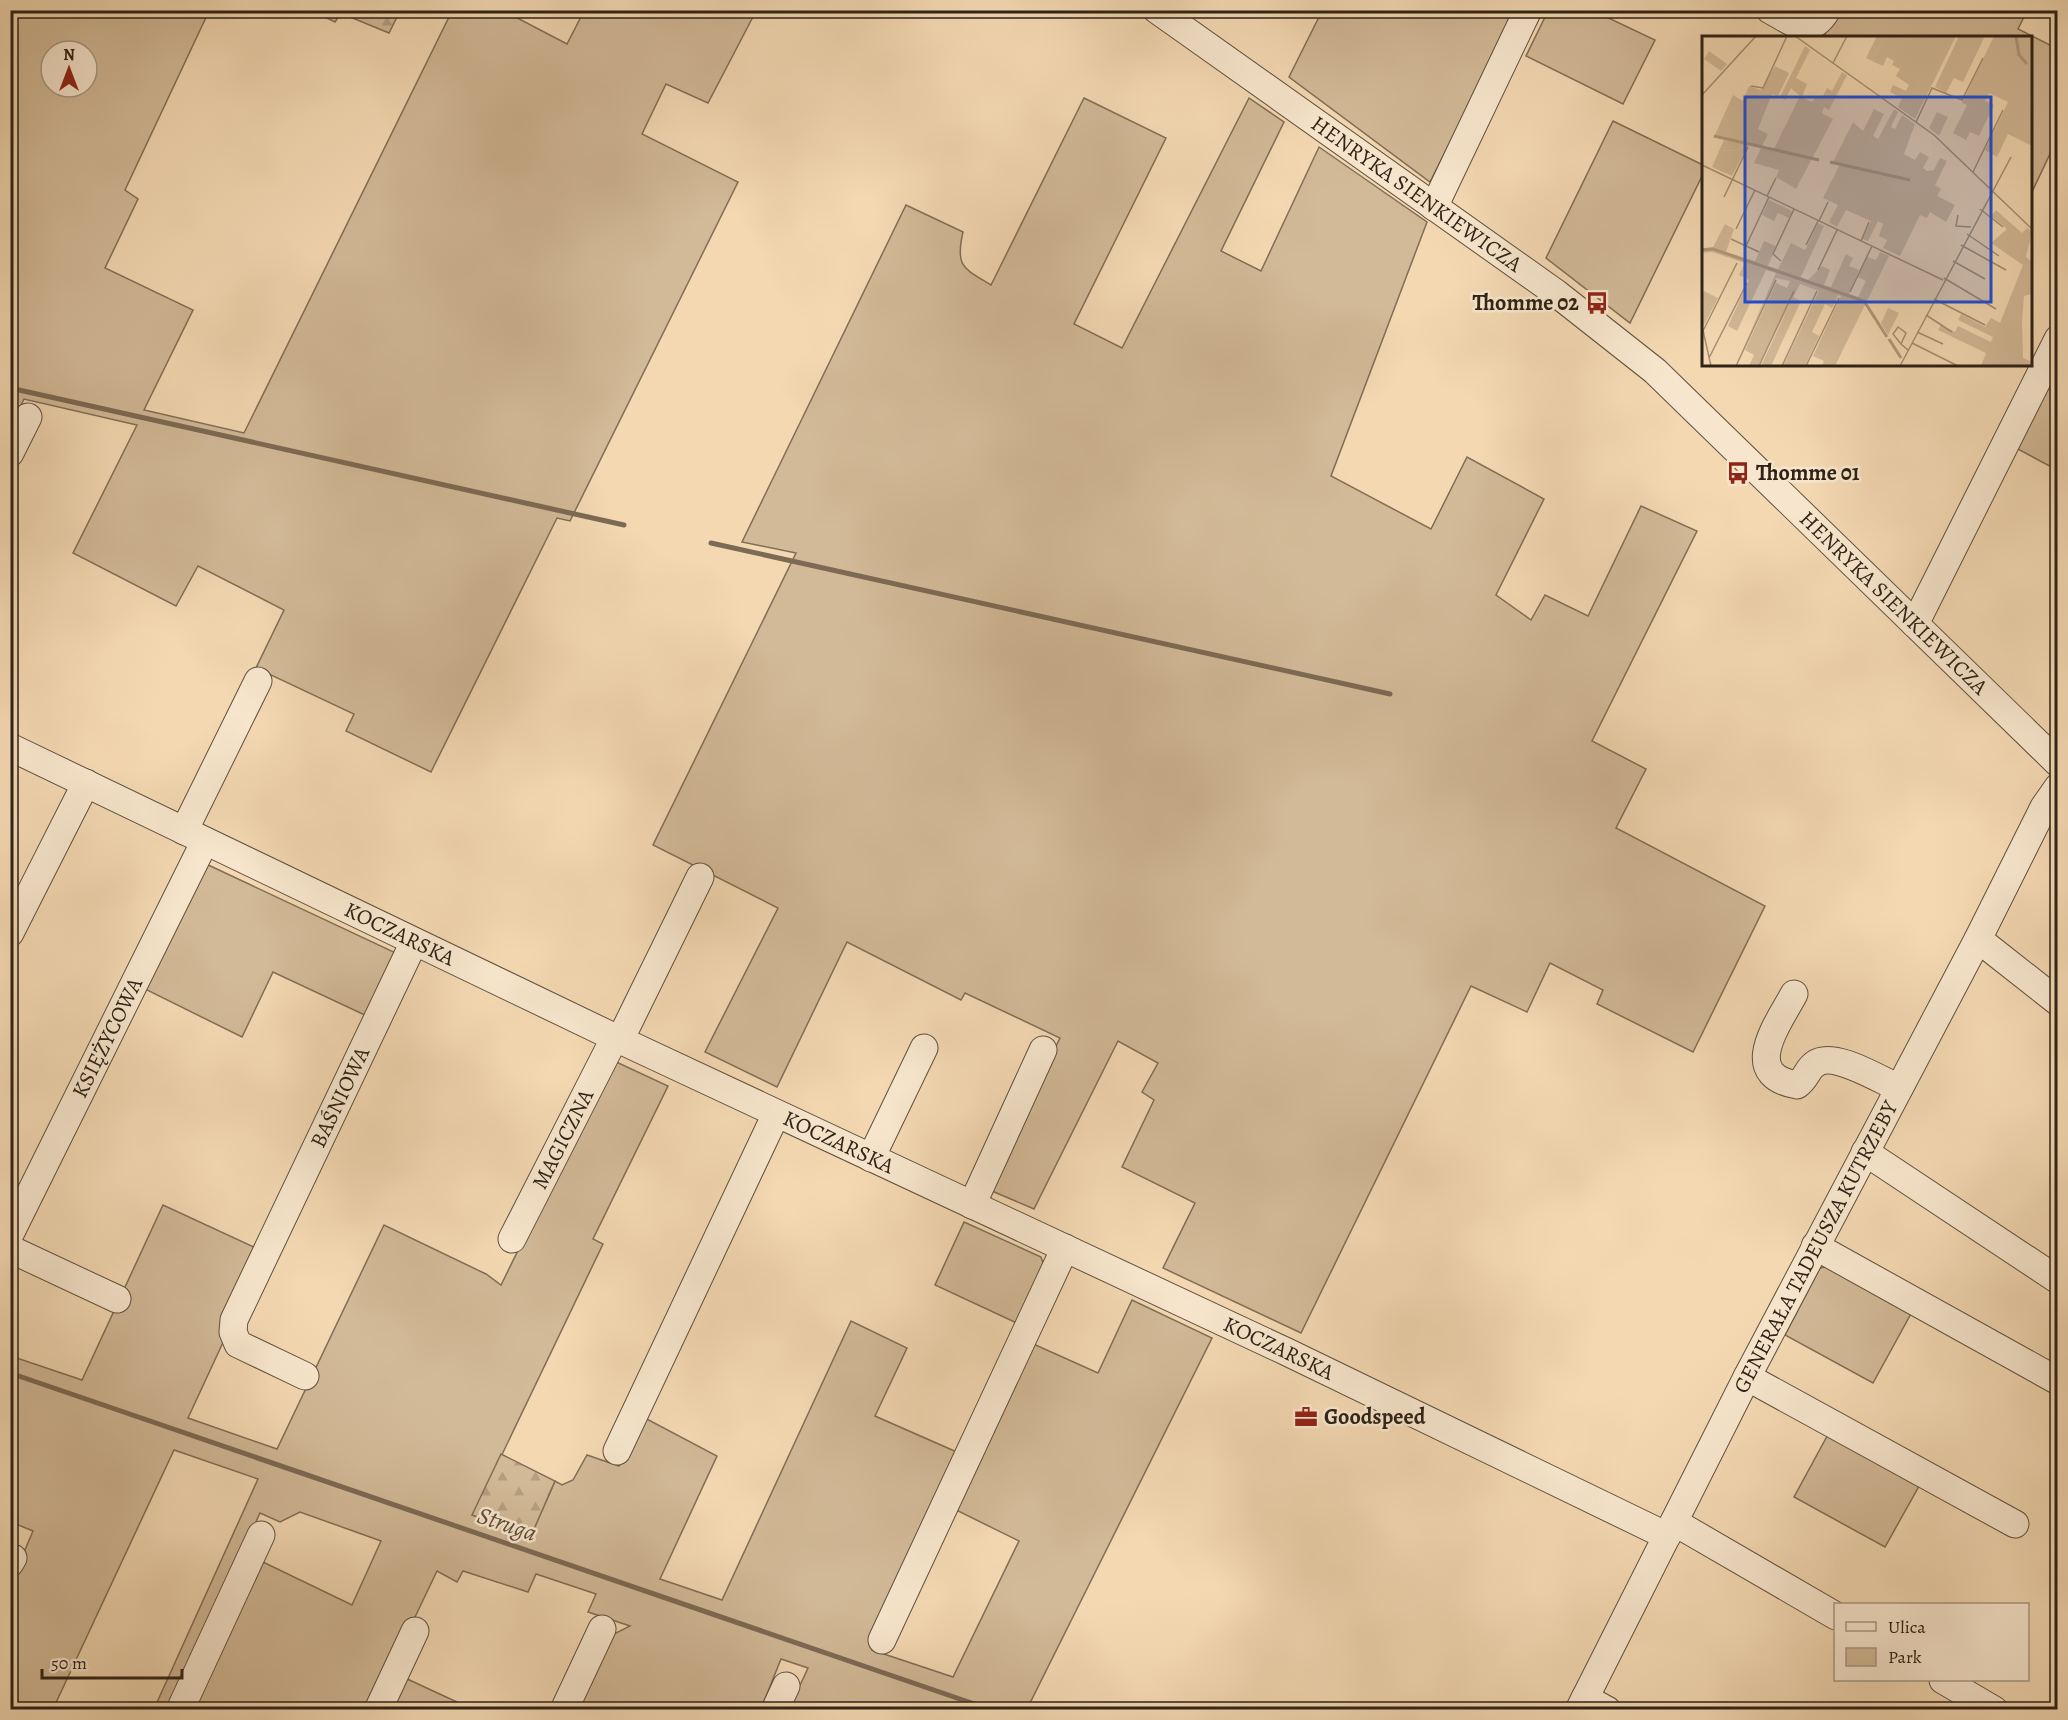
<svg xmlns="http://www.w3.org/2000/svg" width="2068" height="1720" font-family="Alegreya,serif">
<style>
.green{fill:#d2b997;stroke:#806e56;stroke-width:1.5;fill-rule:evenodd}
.forest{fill:url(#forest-firs);stroke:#806e56;stroke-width:1.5}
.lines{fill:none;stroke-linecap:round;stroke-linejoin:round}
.stream{stroke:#7c6a54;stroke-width:5}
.minor-casing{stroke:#60503d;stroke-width:29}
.minor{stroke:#f7e6cd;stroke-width:27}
.labels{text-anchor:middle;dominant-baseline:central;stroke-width:5;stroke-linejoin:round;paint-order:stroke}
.street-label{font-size:22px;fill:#2f2216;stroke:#f7e6cd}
.poi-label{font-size:22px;font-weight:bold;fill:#2f2216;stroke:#f7e6cd;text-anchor:start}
.water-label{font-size:24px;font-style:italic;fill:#5c4c3a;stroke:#f7e6cd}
.inset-river{fill:none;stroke:#b09a7d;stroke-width:3}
.inset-road{fill:none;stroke:#a58f74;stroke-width:1.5}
.view{fill:#1d4ed8;fill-opacity:0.15;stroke:#1d4ed8;stroke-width:3}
.inset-edge{fill:none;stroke:#2f2216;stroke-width:3}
</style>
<defs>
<pattern id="forest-firs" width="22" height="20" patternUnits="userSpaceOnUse" patternTransform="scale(1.5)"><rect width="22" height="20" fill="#d2b997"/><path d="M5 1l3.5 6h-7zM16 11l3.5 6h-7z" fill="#b59f81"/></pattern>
</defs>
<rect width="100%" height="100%" fill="#f3d8b2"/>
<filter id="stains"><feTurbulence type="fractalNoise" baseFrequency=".00333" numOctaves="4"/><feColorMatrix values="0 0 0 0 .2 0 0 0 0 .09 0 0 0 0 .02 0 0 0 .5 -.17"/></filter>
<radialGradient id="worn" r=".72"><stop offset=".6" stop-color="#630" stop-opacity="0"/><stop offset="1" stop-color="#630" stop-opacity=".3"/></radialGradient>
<g class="green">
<path d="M11,11H209L125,190L138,199L105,268L193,310L144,410L244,433L452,11H504L567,44L584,11H756L708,103L666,84L642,134L738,182L570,521L557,518L431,772L346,731L354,714L256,668L284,610L198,566L176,606L73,553L137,425L24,399L11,426ZM51,51H87V87H51Z"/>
<polygon points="313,11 342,11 335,22"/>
<polygon points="1322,11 1516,11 1430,182 1289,77"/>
<polygon points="1548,11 1594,11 1655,40 1623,104 1526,56"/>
<polygon points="1837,11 2027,11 2018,29 2058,49 2057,139 2031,194 2030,38 1823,38"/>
<path d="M1084,98L1166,138L1074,324L1122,348L1249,98L1284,122L1221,251L1261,271L1319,147L1427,222L1331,476L1431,529L1467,457L1544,499L1496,595L1531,620L1545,595L1588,616L1641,506L1697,531L1592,741L1646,769L1616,828L1765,906L1693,1052L1597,1004L1603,990L1550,963L1527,1012L1471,986L1301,1333L1163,1268L1195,1203L1122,1167L1154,1100L1142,1092L1158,1063L1118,1041L1034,1209L985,1188L1060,1038L965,993L961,1000L847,942L777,1087L705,1052L778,908L653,845L796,553L742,542L906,205L963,232C955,267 963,268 991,285Z"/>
<polygon points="1613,121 1703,165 1703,174 1630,323 1546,258"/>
<polygon points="2057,357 2057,470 2014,447"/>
<polygon points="204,863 398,954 369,1017 273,972 242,1037 143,988"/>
<polygon points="612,1060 668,1086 593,1239 603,1244 473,1515 531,1535 555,1481 562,1485 573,1480 587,1455 619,1466 634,1431 643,1417 717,1456 660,1579 722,1600 851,1321 907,1348 875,1416 959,1453 930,1529 872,1650 953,1677 1019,1541 950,1507 1029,1342 1098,1373 1132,1300 1212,1338 1027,1709 789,1709 808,1668 781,1659 761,1709 578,1709 614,1634 630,1626 588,1612 596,1594 536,1574 528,1592 463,1571 457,1582 437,1571 371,1709 193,1709 263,1562 352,1605 381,1541 300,1512 280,1522 260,1513 170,1709 154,1709 258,1479 174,1450 53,1709 11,1709 11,1583 33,1531 11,1522 11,1356 82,1380 163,1205 256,1248 232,1323 188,1418 277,1449 384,1225 486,1274 501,1285"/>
<polygon points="964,1222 1041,1257 1046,1272 1021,1325 935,1285"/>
<polygon points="1837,1265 1913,1310 1873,1383 1785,1335 1820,1268"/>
<polygon points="1831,1429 1923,1479 1885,1547 1794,1497"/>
<polygon points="403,1677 472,1709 388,1710"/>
</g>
<g class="forest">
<polygon points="342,10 400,10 400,11 389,33 340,13"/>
<polygon points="501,1454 555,1481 531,1536 472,1515"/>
</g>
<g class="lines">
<g class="stream">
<polyline points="10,388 624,525"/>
<polyline points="711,543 1390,694"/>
<polyline points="10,1373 992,1710"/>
</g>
<g class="minor-casing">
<g id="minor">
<path id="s1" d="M1157,10L1556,293L1655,371L2058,763"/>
<path d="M1770,10C1793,22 1810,39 1827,10"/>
<polyline points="1434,207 1528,10"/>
<polyline points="10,453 28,417"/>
<polyline points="1915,624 2058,339"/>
<path id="s2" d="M10,747L620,1040L1287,1352L1667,1536"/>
<polyline points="184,831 258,681"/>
<polyline points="10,933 86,783"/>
<polyline points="1978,939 2058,1002"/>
<path d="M1794,994C1778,1024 1739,1075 1797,1085C1807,1078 1807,1069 1815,1064C1833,1050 1880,1080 1899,1088"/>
<polyline points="620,1040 700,877"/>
<polyline points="1865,1152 2058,1280"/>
<polyline points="871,1158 924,1048"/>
<polyline points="972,1205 1043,1050"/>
<path id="s3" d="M10,1234L205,841"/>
<path id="s4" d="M512,1239L615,1037"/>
<polyline points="1815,1246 2058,1381"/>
<polyline points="10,1249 117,1299"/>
<path id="s5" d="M305,1376L238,1344L233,1332L234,1320L414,942"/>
<polyline points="1747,1377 2015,1524"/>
<polyline points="617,1451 776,1114"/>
<polyline points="1674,1522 1836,1616"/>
<polyline points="10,1563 13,1558"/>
<polyline points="882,1640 1065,1248"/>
<polyline points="1943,1680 1994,1710"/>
<polyline points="1585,1698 1607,1710"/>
<polyline points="180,1710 261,1535"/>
<polyline points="378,1710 415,1631"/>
<polyline points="564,1710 602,1629"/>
<polyline points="775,1710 786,1686"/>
<path id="s6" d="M1579,1710L1747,1377L1978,939L2044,807L2058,787"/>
</g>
</g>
<use href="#minor" class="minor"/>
</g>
<defs>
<g id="bus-bare" transform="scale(1.8)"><path d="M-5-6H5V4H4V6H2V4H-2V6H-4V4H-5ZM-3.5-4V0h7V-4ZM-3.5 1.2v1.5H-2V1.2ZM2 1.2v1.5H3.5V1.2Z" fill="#8f2418" stroke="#f7e6cd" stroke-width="2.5" paint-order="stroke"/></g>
<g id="office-bare" transform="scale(1.8)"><path d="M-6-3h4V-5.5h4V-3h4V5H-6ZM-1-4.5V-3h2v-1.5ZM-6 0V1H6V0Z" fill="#8f2418" stroke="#f7e6cd" stroke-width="2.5" paint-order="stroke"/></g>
</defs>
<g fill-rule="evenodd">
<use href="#bus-bare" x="1597" y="303"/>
<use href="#bus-bare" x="1738" y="473"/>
<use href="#office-bare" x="1306" y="1417"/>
</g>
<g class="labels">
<g class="street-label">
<text stroke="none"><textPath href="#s1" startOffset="318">HENRYKA SIENKIEWICZA</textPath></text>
<text stroke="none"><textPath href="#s1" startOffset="948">HENRYKA SIENKIEWICZA</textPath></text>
<text stroke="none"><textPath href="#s2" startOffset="432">KOCZARSKA</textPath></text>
<text stroke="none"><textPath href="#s3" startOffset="219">KSIĘŻYCOWA</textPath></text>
<text stroke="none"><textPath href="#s5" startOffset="346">BAŚNIOWA</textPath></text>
<text stroke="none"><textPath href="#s4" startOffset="112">MAGICZNA</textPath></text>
<text stroke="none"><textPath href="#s2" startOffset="918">KOCZARSKA</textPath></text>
<text stroke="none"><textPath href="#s6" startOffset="520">GENERAŁA TADEUSZA KUTRZEBY</textPath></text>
<text stroke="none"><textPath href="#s2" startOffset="1404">KOCZARSKA</textPath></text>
</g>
<g class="poi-label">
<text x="1579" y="303" text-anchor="end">Thomme 02</text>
<text x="1756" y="473">Thomme 01</text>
<text x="1324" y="1417">Goodspeed</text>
</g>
<g class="water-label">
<text transform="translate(507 1524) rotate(19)">Struga</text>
</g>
</g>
<g transform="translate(1702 36)">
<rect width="330" height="330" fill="#f3d8b2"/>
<path d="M183,0H254L213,83L196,71L200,62L188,56L191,49L204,55L207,49L194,40L198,33L190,29L192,25L185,21L181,30L170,25ZM257,0H283L261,46L252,42L244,57L233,51ZM292,0H330V105L328,109L306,98L295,121L283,114L306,66L287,57L283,65L292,69L277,100L268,96L264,104L251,97L265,69L260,67ZM103,10L108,14L94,42L105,48L100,61L110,66L114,60L120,62L125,52L130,55L140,36L145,39L127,74L122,71L120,77L131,83L94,153L74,141L77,134L52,127L59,112L46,109L30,140L10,131L17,115L37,114L44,109L12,101L31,59L41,65L47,50L59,54L73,30L87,37L76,60L70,58L56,93L66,98L60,110L72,113L98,60L89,52L83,64L78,61ZM7,15L25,28L19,35L2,23ZM172,73L182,78L171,100L176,103L192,73L196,76L189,91L193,93L200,79L213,88L202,118L213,124L218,116L227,121L221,132L225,135L232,134L238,122L245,125L233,149L239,153L235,160L253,169L244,186L228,176L225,182L218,179L198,220L181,212L185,204L177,200L181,188L176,185L166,205L160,203L169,185L144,174L135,191L127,186L136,169L121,162L138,128L131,126L151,86L161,95ZM235,76L246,81L237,100L227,92ZM67,164L90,175L87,182L76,177L72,185L60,179ZM294,174L320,197L325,192L330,196L324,221L330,226V258L322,260L320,285L321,322L330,326V330H279L284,317L236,294L239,289L253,296L256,290L289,306L291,301L256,284L259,278L283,291L289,282L298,287L321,229L289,207L305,193L289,180ZM116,187L122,190L99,241L106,244L120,230L128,234L122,249L129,251L144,218L151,222L147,230L157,234L147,258L156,261L164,245L156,241L165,221L174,224L178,216L187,220L133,330H120L122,325L111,320L139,260L136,259L130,272L123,268L110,296L117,300L103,330H81L117,255L98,248L56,330H47L52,319L43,314L74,247L85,252L88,245L74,242L41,313L74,237L64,234L35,295L26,290L47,244L37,239L43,227L10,216L0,217V212L11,211L23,188L32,193L24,216L53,225L62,205L74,210L66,230L76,233L89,207L103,214ZM2,255L16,262L1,291L0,259ZM91,261L99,265L69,330H59ZM186,272L197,277L186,299L179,287Z" fill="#d2b997"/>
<path d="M175,0H183L170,25L164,22ZM22,104L44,108L37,114L17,115Z" fill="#d2b997"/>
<path class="inset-river" d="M314,0L317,19L325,28M12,100L117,124M128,126L208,144M0,214L11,213L162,265L185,301M187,303L199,322"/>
<path class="inset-road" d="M93,0L232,99L330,193M131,27L145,0M49,50L61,52L85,0M0,59L54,0M214,86L230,52L260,64L281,22M0,129L241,244M271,136L301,74M65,160L74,142M22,161L46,111M278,173L301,191M256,179L254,190L269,191M117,185L126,166M34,193L53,154M265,198L297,220M29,203L57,216M159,205L167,186M104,209L116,185M259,209L304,234M44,210L67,161M79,225L71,218L92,173M251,225L283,243M116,234L135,194M242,242L294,273M148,256L170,210M232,263L283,289M224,279L250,296M0,290L9,330M1,295L35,227M215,296L241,308M210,307L256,330M199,308L204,297L196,291L191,298L199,308L206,314M7,322L45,247M34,330L74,244M57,330L92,255M80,330L115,255M104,330L137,262M198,330L309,121"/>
<path class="view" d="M43,61H289V266H43Z"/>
<rect width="330" height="330" class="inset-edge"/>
</g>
<rect width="2068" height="1720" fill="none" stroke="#f3d8b2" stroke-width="36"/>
<rect x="12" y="12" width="2044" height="1696" fill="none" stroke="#2f2216" stroke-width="3"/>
<rect x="18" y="18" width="2032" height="1684" fill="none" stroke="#2f2216" stroke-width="1.5"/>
<rect x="1834" y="1603" width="195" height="78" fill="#f7e6cd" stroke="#a79884" stroke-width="1.5"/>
<rect x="1846" y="1622" width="30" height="9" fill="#f7e6cd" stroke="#a79884" stroke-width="1.5"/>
<text x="1888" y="1633" font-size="18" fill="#2f2216">Ulica</text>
<rect x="1846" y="1648" width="30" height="18" fill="#d2b997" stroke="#a79884" stroke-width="1.5"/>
<text x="1888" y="1663" font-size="18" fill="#2f2216">Park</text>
<g transform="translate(69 69)"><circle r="28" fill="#f7e6cd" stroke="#a79884" stroke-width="1.5"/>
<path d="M0-4.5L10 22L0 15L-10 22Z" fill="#8f2418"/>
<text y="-9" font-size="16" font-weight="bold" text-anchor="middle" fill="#2f2216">N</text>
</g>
<path d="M42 1669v9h140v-9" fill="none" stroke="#2f2216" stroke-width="3"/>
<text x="51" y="1669" font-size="18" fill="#2f2216" stroke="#f7e6cd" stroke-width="4.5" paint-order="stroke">50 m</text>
<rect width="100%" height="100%" filter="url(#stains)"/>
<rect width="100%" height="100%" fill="url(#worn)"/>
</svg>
